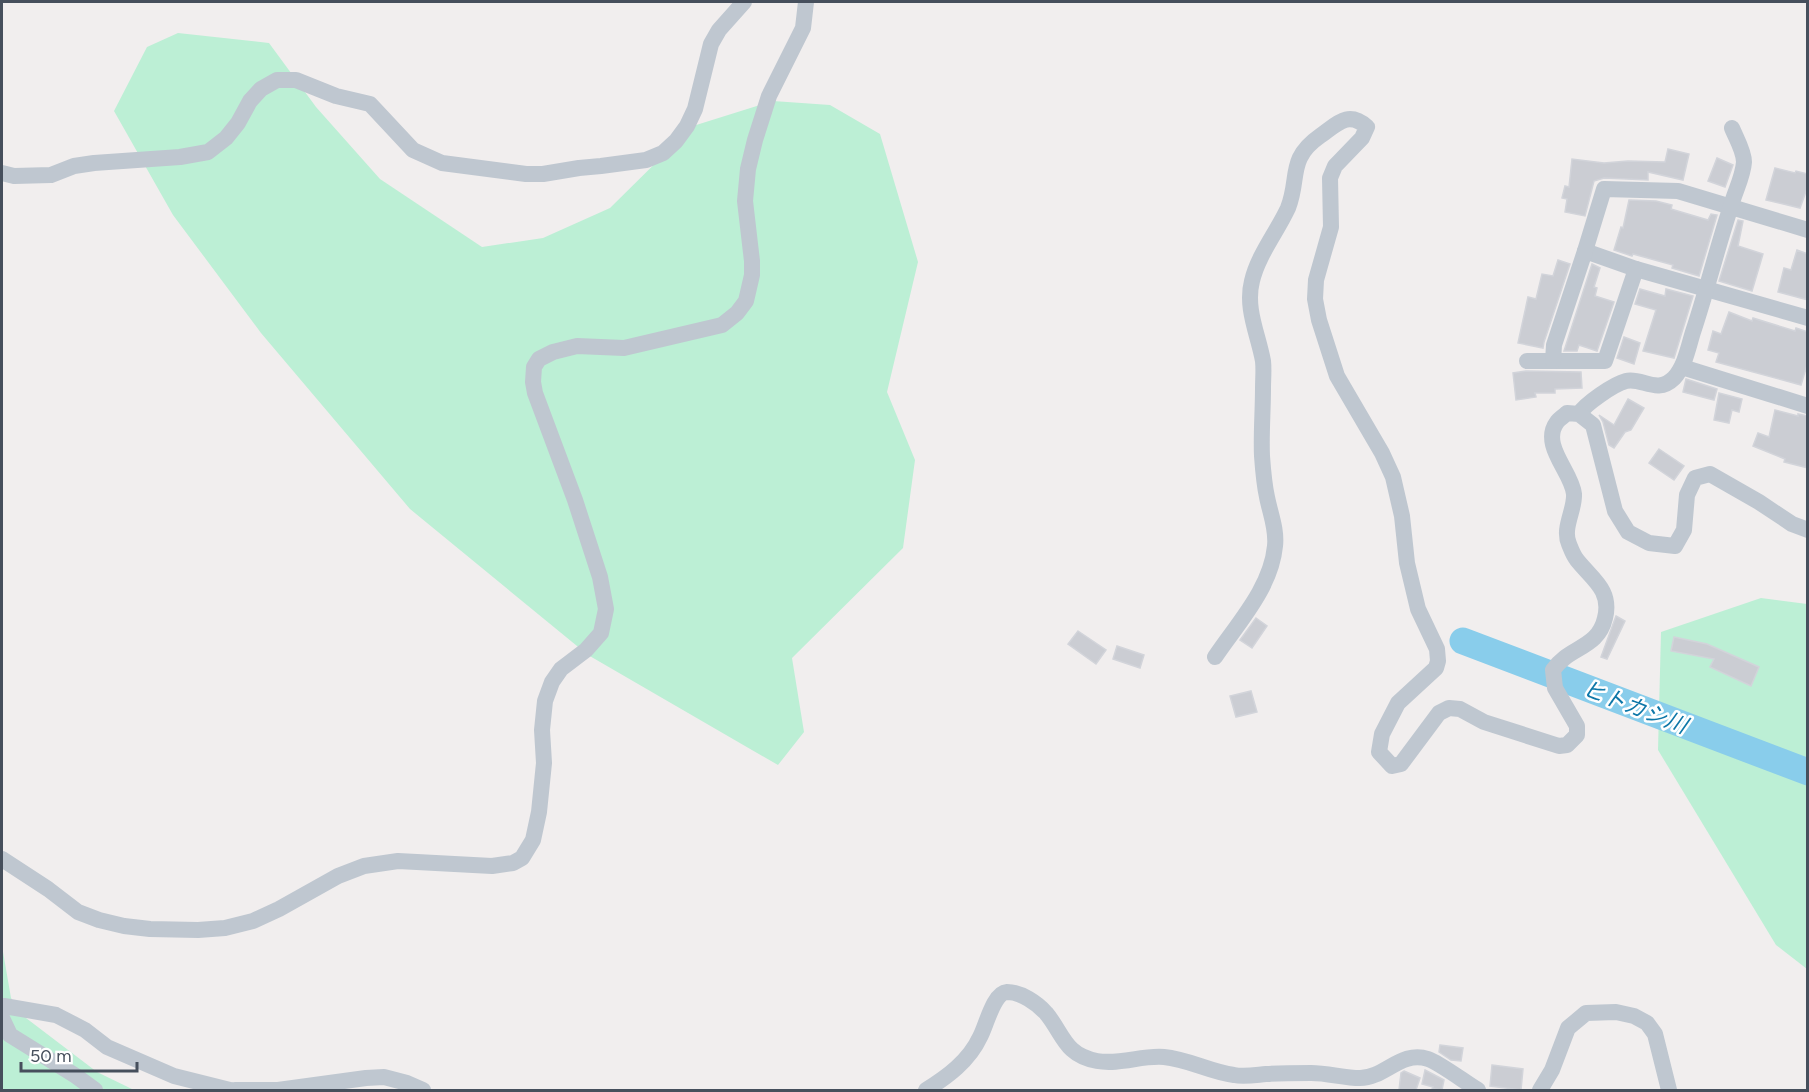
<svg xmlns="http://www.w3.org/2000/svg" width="1809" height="1092" font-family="Figtree,'Noto Sans JP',sans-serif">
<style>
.green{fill:#bcefd5}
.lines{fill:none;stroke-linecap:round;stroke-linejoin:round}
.river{stroke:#89cdeb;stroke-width:27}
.building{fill:#cbcdd3;stroke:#d2d4da;stroke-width:1.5}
.minor{stroke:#bfc7d0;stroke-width:16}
.labels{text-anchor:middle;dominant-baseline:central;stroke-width:5;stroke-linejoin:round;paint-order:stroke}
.water-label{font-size:22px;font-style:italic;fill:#0d77a8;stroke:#fff}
</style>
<rect width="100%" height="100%" fill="#f1eeee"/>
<g class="green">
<polygon points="178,33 269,43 316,107 380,179 482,247 543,238 610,208 693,126 773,101 830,105 880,134 918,262 887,392 915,460 903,548 792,658 804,732 778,765 588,655 410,509 261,333 173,215 114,111 147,47"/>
<polygon points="1761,598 1807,604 1807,969 1776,945 1658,750 1661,632"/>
<polygon points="2,946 11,998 26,1018 97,1072 134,1090 2,1090"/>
</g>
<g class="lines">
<polyline class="river" points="1463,641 1808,772"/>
</g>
<g class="building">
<polygon points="1668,149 1689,154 1683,180 1648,172 1648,180 1604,178 1594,181 1585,216 1565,212 1567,199 1562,198 1565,186 1569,187 1572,159 1604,163 1628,161 1665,162"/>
<polygon points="1717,158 1733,165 1725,187 1708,181"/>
<polygon points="1775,168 1795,173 1796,171 1808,174 1808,186 1800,208 1766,200"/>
<polygon points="1629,200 1656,201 1672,205 1671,209 1708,220 1711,214 1717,215 1699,276 1672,268 1673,265 1633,254 1632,256 1614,250 1621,227 1623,228"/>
<polygon points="1738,220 1743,221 1738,246 1763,254 1752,291 1719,281"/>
<polygon points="1797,250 1808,254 1808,300 1778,292 1784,268 1791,270"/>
<polygon points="1558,260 1570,264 1544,342 1543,348 1518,343 1528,297 1536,299 1542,274 1553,276"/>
<polygon points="1592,264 1600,268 1594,287 1597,288 1595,296 1614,302 1597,351 1579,345 1577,351 1564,351"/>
<polygon points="1640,289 1665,296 1666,289 1693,296 1674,358 1643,351 1656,310 1635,304"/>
<polygon points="1729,312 1752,321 1753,318 1795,331 1796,328 1808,332 1808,362 1801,385 1716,362 1719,353 1708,350 1713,331 1721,334"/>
<polygon points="1624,337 1640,343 1634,364 1617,358"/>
<polygon points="1526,371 1581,372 1582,388 1555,389 1555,393 1535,393 1536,397 1516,400 1513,373"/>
<polygon points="1686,379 1717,389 1714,400 1683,392"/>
<polygon points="1719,393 1742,399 1739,412 1732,410 1729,423 1714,420"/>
<polygon points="1628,399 1644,408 1631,430 1625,432 1614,448 1609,445 1603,422 1599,415 1614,425"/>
<polygon points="1775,410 1798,416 1798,414 1808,416 1808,468 1784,462 1785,459 1753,446 1758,433 1769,437"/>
<polygon points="1659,449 1684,466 1674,480 1649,463"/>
<polygon points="1616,616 1625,621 1607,659 1601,657"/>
<polygon points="1256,618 1267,626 1252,648 1240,640"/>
<polygon points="1078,631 1106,650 1096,664 1068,644"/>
<polygon points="1674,637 1707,644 1759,667 1751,686 1710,667 1714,659 1671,651"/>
<polygon points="1117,646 1144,655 1140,668 1113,659"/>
<polygon points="1251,691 1257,712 1236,717 1230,696"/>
<polygon points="1440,1045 1463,1048 1461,1061 1451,1060 1439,1052"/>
<polygon points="1492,1065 1523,1069 1521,1090 1490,1086"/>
<polygon points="1425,1070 1444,1080 1442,1090 1432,1089 1433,1087 1422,1084"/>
<polygon points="1404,1071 1420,1078 1416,1090 1399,1090 1401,1073"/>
</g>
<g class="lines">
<g class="minor">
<polyline points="2,173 14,176 51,175 74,166 94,163 180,157 208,152 226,138 238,123 250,101 261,89 277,80 296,80 336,96 370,104 413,150 442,163 526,174 543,174 579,168 601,166 646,160 663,153 676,141 687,126 695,109 711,44 719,30 744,2"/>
<polyline points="1585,251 1636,269 1808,318"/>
<polyline points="1527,361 1605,361 1636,269"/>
<polyline points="1553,361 1554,345 1585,251 1604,189 1678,191 1808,230"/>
<polyline points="1682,367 1808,406"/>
<path d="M1579,414C1585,404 1614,384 1626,381C1642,377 1657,395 1674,378C1685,366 1688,348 1693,332C1707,290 1717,248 1731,206C1735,191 1743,177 1744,162C1744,151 1736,138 1732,128"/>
<path d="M1215,657C1238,623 1271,588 1275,546C1277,529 1270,513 1267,497C1264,484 1263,470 1262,456C1261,434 1263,411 1263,388C1263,379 1264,370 1263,361C1258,334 1245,308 1252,281C1258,255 1277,232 1288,208C1300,178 1287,159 1320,136C1337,124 1348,110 1367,127L1362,138L1335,166L1330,178L1331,227L1316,280L1315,299L1319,320L1337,376L1382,453L1393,477L1402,516L1407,563L1418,609L1437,649L1438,661L1436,668L1398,703L1382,734L1379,752L1392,766L1401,764L1439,713L1449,708L1460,709L1484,722L1559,746L1567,745L1577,735V726L1555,688L1553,670C1569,646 1598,649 1605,618C1612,590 1592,579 1577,560C1573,555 1571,549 1569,544C1562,528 1575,510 1574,494C1572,472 1540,445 1557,422C1559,419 1564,416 1567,413L1579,414L1593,425L1615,511L1628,532L1649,543L1675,546L1684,530L1687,495L1695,478L1710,474L1759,502L1792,524L1808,530"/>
<polyline points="2,859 48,889 78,912 99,920 124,926 150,929 198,930 225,928 253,921 279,909 338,876 364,866 398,861 492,866 513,863 522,858 533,840 539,812 544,763 542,730 545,701 552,682 561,669 586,650 601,633 606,609 600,577 575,500 535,393 533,382 534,367 539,359 553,352 577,346 624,348 722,325 737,313 746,301 752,275 752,261 745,201 748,169 755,140 769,96 803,28 806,2"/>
<polyline points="2,1010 4,1006 56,1015 85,1030 107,1047 174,1076 230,1090"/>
<polyline points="2,1018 10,1035 76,1076 95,1090"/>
<polyline points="235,1090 278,1090 366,1078 384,1077 407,1083 423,1090"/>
<path d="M926,1090C947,1077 969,1061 980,1037C986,1027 993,993 1007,992C1021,992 1037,1003 1046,1013C1063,1033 1064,1055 1097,1061C1120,1065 1142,1055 1164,1057C1188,1059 1210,1072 1234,1075C1244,1077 1255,1075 1266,1074C1281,1073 1296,1073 1311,1073C1328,1073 1344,1078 1360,1078C1385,1078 1401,1050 1428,1059C1440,1063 1466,1083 1478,1090"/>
<polyline points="1540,1090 1552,1070 1568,1028 1586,1013 1616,1012 1634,1016 1647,1023 1655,1034 1669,1090"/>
</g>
</g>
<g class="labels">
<g class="water-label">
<text transform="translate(1635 707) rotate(21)">ヒトカシ川</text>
</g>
</g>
<rect width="1809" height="1092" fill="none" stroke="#464f5c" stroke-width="6"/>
<path d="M21 1062v9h116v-9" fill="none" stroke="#464f5c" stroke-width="3"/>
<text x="30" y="1062" font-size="18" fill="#464f5c" stroke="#ffffff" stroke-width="4.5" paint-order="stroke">50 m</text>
</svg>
